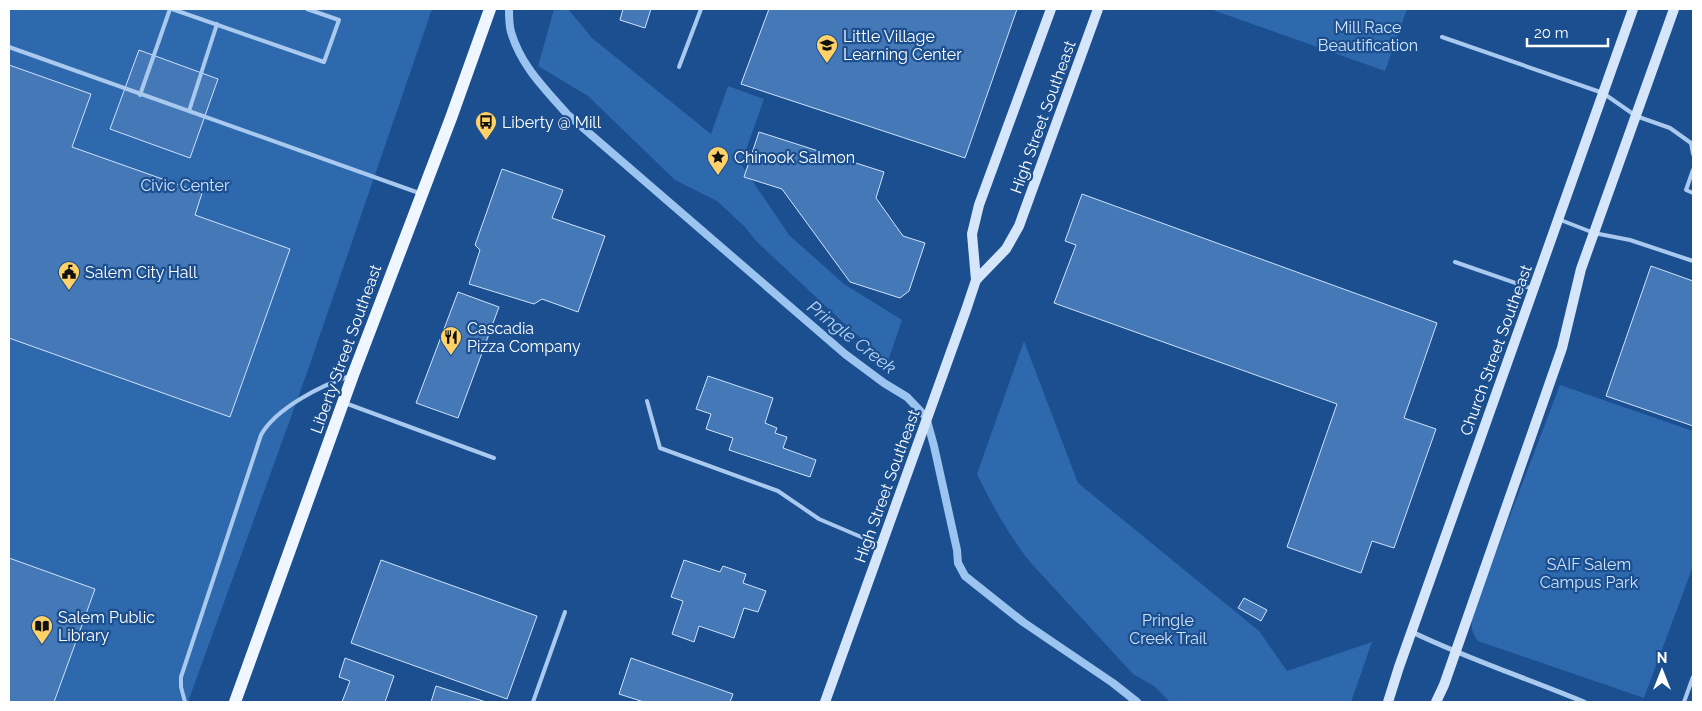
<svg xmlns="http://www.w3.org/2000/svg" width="1702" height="711" font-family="Raleway,sans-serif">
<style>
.green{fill:#2e69ad}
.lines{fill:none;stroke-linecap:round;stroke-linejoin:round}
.stream{stroke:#9cc4f0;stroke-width:8}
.building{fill:#4478b7;stroke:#cfe3fa}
.lane{stroke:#a9c9ee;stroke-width:4}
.street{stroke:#a9c9ee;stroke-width:5}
.secondary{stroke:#d6e6fa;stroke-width:10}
.primary{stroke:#f0f6ff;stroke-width:12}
.labels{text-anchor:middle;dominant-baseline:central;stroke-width:4.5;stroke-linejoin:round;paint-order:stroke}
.park-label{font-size:16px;fill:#cfe3fa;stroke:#1b4f8f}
.poi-label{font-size:16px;fill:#fff;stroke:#1b4f8f;text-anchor:start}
.street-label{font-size:16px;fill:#fff;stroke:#1b4f8f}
.water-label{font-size:18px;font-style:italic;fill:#b5d3f5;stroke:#1b4f8f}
</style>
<rect width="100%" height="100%" fill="#1b4f8f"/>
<g class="green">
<polygon points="9,9 432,9 309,367 188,702 9,702"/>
<polygon points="554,9 568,9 592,38 711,134 728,86 764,99 741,164 789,235 844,284 902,320 888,361 849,328 756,241 745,227 717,201 675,180 588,96 538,66"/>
<polygon points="1210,9 1407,9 1385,71"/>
<path d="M1024,341L1078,483L1259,631L1287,671L1372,642L1351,702H1170L1154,686L1133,674L1031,563C1009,536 992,505 977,474Z"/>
<path d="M1560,385L1693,431V566L1644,698L1478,641C1470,631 1471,623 1473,612Z"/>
</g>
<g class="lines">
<path class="stream" d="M509,9C509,16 509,25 511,32C521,66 545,89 567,114L845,354L884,383L907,397L926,417L934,446L957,550L958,563L965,576L1023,622L1113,683L1137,702"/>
</g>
<g class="building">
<polygon points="623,9 651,9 645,28 620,20"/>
<polygon points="769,9 1017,9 965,158 741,84"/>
<polygon points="139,50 218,79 190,158 110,129"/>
<polygon points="9,65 91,94 72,147 202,193 195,215 290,249 230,417 9,338"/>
<polygon points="759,132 884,172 876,198 903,236 925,243 909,291 900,298 850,282 782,189 744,177"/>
<polygon points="502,169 563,190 552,218 605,236 578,312 542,299 534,304 469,284 480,250 475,245"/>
<polygon points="1082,194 1437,323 1404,418 1436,429 1394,548 1372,541 1361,573 1287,547 1337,404 1054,303 1076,245 1065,241"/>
<polygon points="1651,266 1693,281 1693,426 1606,396"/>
<polygon points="458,292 499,307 458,418 416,403"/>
<polygon points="708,376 773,398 765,423 777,428 775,433 787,437 783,448 816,460 810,477 729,450 733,438 706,429 711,414 696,409"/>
<polygon points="9,558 95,589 54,702 9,702"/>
<polygon points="381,560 537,616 507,699 351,643"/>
<polygon points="684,560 720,572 723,566 746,574 743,583 766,591 758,612 744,608 734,638 699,626 694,642 672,634 683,601 671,597"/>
<polygon points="1244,598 1267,610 1261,621 1238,608"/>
<polygon points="345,658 394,676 385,702 342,702 350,681 339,677"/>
<polygon points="631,658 733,694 730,702 644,702 619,694"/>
<polygon points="436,686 486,702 431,702"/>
</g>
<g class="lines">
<g class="lane">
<polyline points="172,9 324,62 339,20 307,9"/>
<polyline points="1442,37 1603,93 1636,116 1670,128 1691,143"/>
<polyline points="9,47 419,193"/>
<polyline points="679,67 701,9"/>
<polyline points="140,95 170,9"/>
<polyline points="189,111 217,24"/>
<polyline points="1693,143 1691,143 1693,154"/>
<polyline points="1693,170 1686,190 1693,193"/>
<polyline points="1558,219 1594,233 1630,240 1693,261"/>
<polyline points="1455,262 1533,289"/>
<polyline points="647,401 660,448 778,491 819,519 880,545"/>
<polyline points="345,403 494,458"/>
<path d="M185,702L181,687V677L261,435C276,408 322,385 350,376"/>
<polyline points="533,702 565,612"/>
<polyline points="1684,702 1693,677"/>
</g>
<path class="street" d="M1412,632C1468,659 1526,678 1584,702"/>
<g class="secondary">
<polyline points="976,280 1006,249 1019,226 1098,9"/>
<polyline points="825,702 966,310 976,280 972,234 979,205 1051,9"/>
<polyline points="1388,702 1399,667 1633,9"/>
<polyline points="1436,702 1444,685 1562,348 1581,269 1674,9"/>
</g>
<polyline class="primary" points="235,702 353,375 451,118 490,9"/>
</g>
<defs>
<g id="school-pin" transform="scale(1.125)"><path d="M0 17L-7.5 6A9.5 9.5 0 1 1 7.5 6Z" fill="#ffd166" stroke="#1b4f8f"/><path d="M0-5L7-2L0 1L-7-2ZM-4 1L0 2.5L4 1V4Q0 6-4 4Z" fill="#111"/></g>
<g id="bus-pin" transform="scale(1.125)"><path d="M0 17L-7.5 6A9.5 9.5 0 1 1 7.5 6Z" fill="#ffd166" stroke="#1b4f8f"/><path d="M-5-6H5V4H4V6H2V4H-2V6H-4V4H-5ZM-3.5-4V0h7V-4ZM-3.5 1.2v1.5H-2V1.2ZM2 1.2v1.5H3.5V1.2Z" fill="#111"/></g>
<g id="sight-pin" transform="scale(1.125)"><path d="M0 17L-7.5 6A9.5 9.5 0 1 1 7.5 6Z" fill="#ffd166" stroke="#1b4f8f"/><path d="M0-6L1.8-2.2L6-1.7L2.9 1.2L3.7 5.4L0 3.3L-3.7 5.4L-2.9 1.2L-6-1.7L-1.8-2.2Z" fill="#111"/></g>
<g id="civic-pin" transform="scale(1.125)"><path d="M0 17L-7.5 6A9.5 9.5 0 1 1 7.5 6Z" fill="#ffd166" stroke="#1b4f8f"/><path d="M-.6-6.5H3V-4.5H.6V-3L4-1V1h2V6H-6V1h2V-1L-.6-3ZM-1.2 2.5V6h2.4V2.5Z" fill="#111"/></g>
<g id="restaurant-pin" transform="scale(1.125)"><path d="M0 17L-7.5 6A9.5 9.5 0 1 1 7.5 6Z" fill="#ffd166" stroke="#1b4f8f"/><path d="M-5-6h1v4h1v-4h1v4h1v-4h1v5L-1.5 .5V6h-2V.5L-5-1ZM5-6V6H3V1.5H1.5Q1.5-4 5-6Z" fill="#111"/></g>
<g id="library-pin" transform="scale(1.125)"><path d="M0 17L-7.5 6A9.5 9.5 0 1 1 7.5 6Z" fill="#ffd166" stroke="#1b4f8f"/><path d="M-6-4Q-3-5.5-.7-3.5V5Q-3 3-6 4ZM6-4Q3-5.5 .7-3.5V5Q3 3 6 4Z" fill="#111"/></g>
</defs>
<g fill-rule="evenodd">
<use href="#school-pin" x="827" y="45"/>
<use href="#bus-pin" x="486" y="122"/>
<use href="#sight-pin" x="718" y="157"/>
<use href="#civic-pin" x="69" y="272"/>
<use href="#restaurant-pin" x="451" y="337"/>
<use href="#library-pin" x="42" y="626"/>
</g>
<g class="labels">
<g class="park-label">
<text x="1368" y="27">Mill Race<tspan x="1368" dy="18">Beautification</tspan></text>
<text x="185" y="185">Civic Center</text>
<text x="1589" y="564">SAIF Salem<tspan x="1589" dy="18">Campus Park</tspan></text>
<text x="1168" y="620">Pringle<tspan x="1168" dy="18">Creek Trail</tspan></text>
</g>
<g class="poi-label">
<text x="843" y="36">Little Village<tspan x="843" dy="18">Learning Center</tspan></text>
<text x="502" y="122">Liberty @ Mill</text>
<text x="734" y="157">Chinook Salmon</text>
<text x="85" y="272">Salem City Hall</text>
<text x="467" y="328">Cascadia<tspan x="467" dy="18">Pizza Company</tspan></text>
<text x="58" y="617">Salem Public<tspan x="58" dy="18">Library</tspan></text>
</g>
<g class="street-label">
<text transform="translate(1043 117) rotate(-70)">High Street Southeast</text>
<text transform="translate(346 349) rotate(-70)">Liberty Street Southeast</text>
<text transform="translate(1496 350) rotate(-70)">Church Street Southeast</text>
<text transform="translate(887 486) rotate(-70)">High Street Southeast</text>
</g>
<g class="water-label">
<text transform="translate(852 337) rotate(38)">Pringle Creek</text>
</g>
</g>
<rect width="1702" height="711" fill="none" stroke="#ffffff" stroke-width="20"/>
<g transform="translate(1662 671)" stroke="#1b4f8f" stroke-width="4" paint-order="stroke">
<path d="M0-4L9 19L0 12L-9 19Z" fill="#ffffff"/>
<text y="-8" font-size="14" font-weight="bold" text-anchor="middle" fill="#ffffff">N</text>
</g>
<path d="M1527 38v8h81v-8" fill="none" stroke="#ffffff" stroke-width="2.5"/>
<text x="1534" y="38" font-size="15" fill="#ffffff" stroke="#1b4f8f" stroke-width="4" paint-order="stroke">20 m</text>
</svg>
